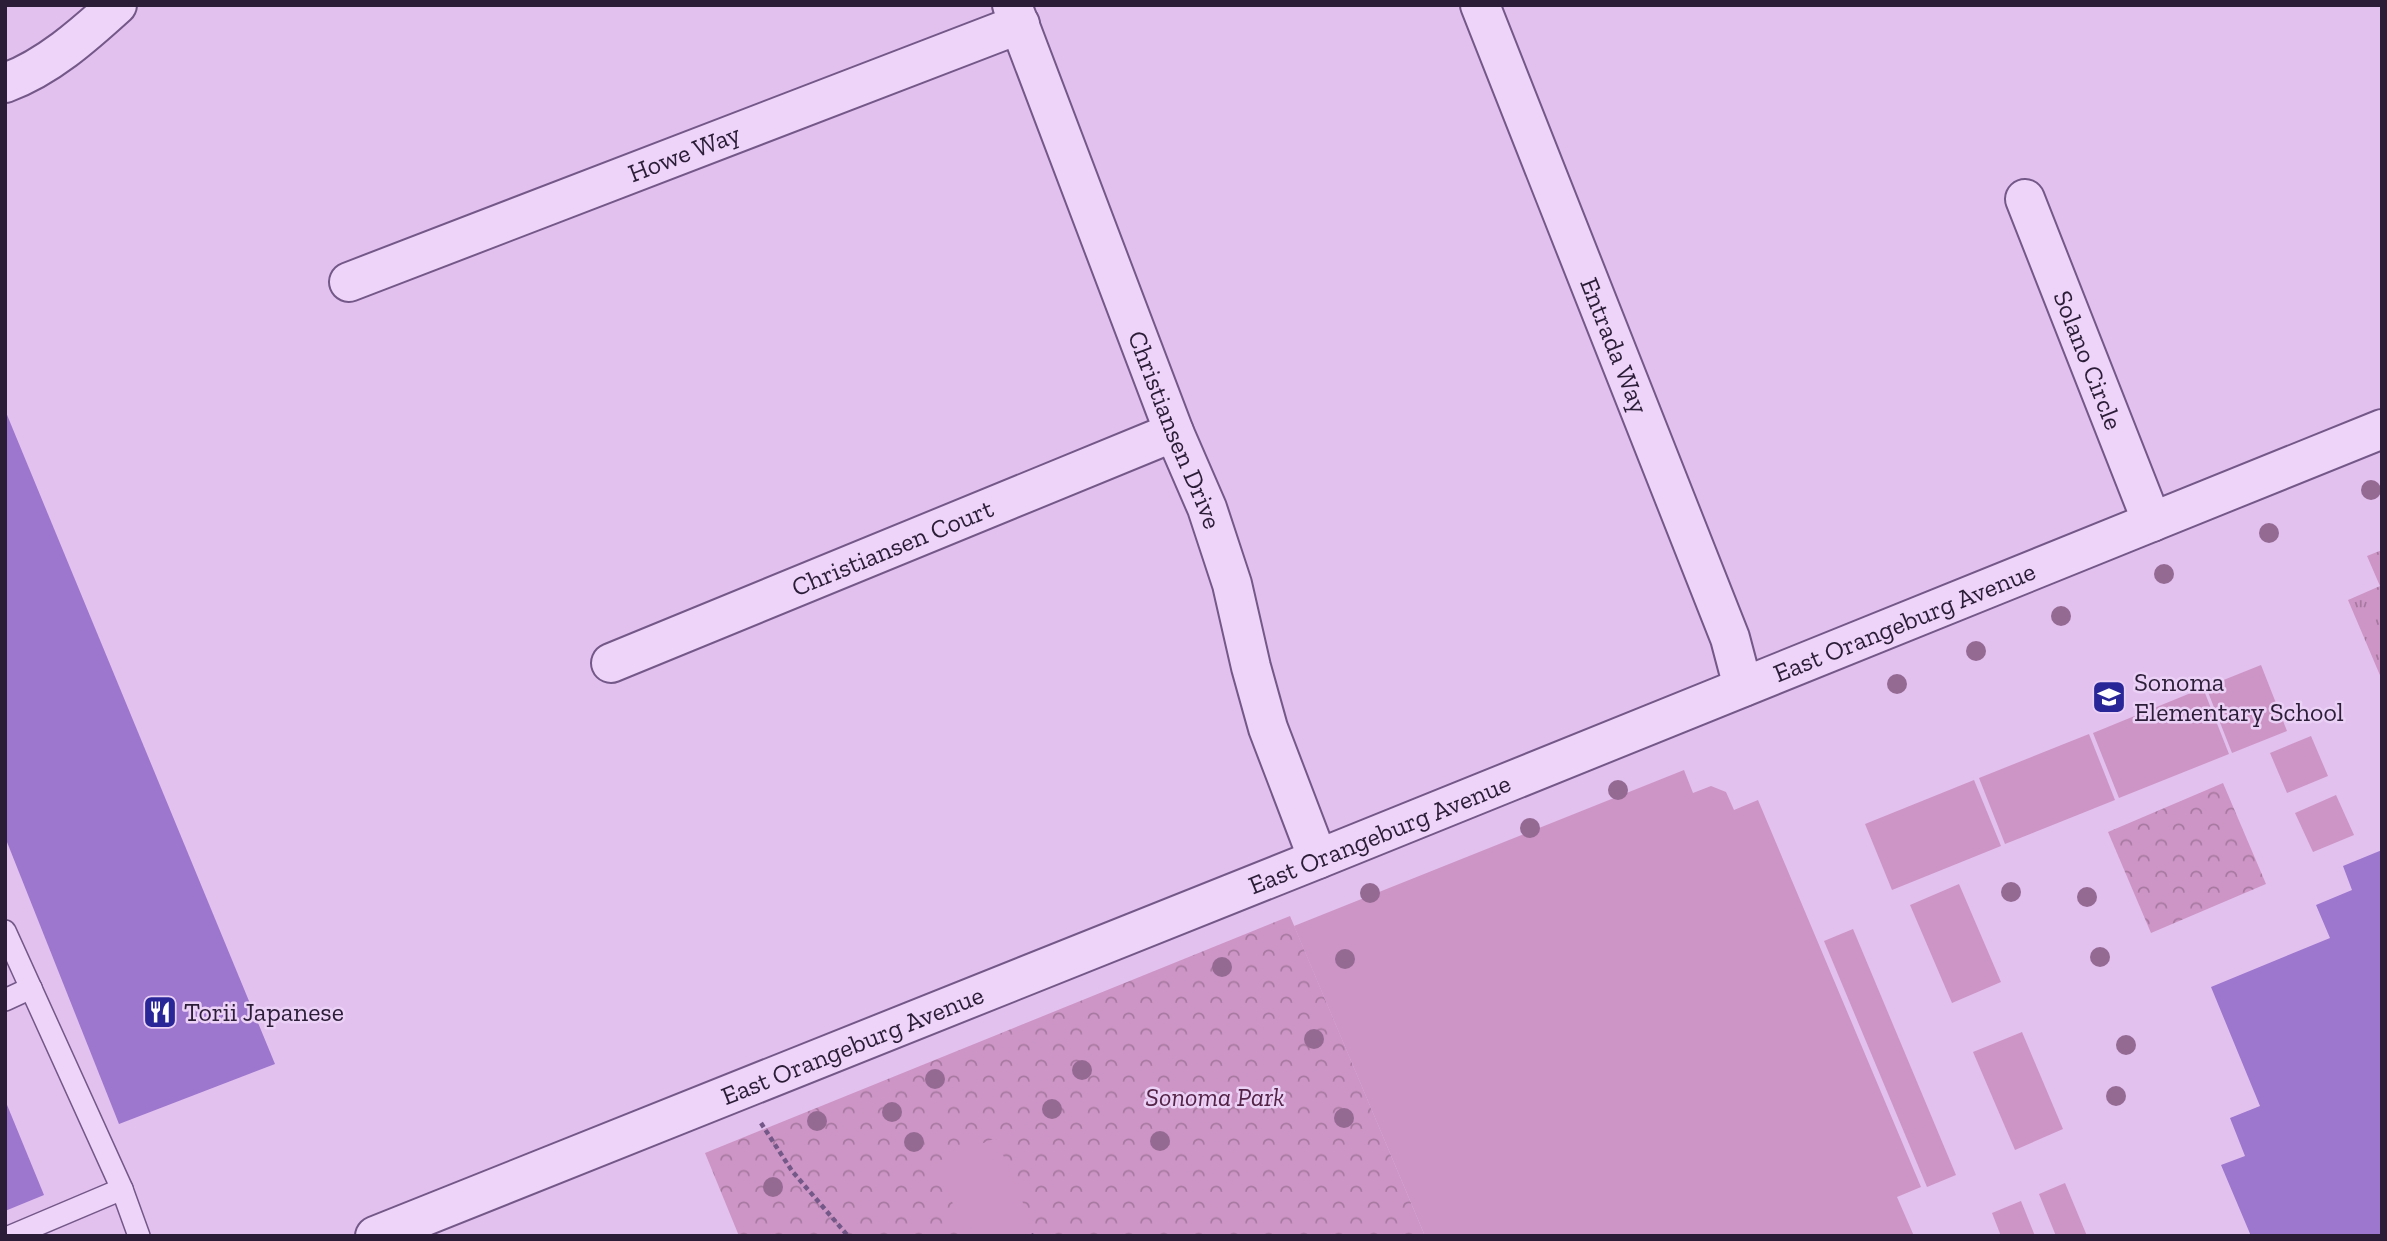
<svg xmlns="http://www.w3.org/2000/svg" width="2387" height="1241" font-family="'Zilla Slab',serif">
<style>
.grass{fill:url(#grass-tufts)}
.park{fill:url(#park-crowns)}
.pitch{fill:#cd95c5}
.building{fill:#9d76cd}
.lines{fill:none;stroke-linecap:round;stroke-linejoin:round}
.service-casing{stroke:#735888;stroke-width:24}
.minor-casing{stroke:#735888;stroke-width:42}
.tertiary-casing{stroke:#735888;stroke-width:42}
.path{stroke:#735888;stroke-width:4.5;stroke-dasharray:5 3.5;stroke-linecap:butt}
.service{stroke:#efd4f9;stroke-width:21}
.minor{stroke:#efd4f9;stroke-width:38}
.tertiary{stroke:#efd4f9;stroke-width:38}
.tree{fill:#946a93}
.labels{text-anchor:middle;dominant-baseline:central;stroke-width:5;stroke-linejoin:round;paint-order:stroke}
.street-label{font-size:26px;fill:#2b1d38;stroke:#ecd1f6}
.poi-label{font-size:26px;fill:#2b1d38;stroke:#ecd1f6;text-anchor:start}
.park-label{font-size:26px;font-style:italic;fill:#542347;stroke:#ecd1f6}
</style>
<defs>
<pattern id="grass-tufts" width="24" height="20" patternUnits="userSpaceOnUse" patternTransform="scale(1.75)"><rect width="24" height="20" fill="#cd95c5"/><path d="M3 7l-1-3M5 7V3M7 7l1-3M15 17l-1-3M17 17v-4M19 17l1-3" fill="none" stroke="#a779a1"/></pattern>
<pattern id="park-crowns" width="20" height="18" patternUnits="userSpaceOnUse" patternTransform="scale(1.75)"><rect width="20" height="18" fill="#cd95c5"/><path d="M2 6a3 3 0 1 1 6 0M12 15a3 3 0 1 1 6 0" fill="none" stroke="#a779a1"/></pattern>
</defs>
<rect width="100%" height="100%" fill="#e2c1ef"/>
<polygon class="grass" points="2382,550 2382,680 2348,600 2380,586 2367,556"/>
<g class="park">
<polygon points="2223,783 2266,884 2151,933 2108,832"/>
<polygon points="1290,916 1425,1236 739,1236 705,1153"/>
</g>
<g class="pitch">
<polygon points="2261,665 2287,731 2232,753 2206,687"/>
<polygon points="2203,688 2229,754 2119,798 2093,733"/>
<polygon points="2089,734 2115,800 2005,844 1979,778"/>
<polygon points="2311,736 2328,776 2287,793 2270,753"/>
<polygon points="1684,770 1693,793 1711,786 1726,792 1734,810 1758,800 1921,1187 1897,1197 1914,1236 1425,1236 1294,926"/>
<polygon points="1974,780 2001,846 1892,890 1865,824"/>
<polygon points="2336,795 2354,835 2313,852 2295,813"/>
<polygon points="1959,884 2001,982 1952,1003 1910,905"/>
<polygon points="1853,929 1956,1175 1927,1187 1824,941"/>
<polygon points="2022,1032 2063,1129 2015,1150 1973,1052"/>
<polygon points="996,1138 1035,1232 1026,1236 966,1236 936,1162"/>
<polygon points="2065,1183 2087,1236 2056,1236 2039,1194"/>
<polygon points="2021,1201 2035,1236 2001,1236 1992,1213"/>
</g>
<g class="building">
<polygon points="5,410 275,1064 119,1124 5,837"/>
<polygon points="2382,850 2382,1236 2251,1236 2221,1165 2245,1156 2230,1118 2260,1106 2211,987 2330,938 2316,905 2352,890 2343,866"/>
<polygon points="5,1100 44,1195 5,1211"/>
</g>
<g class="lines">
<g class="service-casing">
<g id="service">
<polyline points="5,931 122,1189 139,1236"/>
<polyline points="5,1000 31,988"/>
<polyline points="11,1236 122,1189"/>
</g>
</g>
<g class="minor-casing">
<g id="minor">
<path id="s1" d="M1012,5L1174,432L1207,508L1232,584L1251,667L1268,728L1318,859"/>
<path id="s2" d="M1480,5L1730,638L1743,687"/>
<path d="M5,83C47,68 84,35 117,5"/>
<path id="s3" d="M2025,199L2152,522"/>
<path id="s4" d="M349,282L1020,24"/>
<path id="s5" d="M611,663L1174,432"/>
</g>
</g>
<g class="tertiary-casing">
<g id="tertiary">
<path id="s6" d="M375,1236L1318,859L2382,429"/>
</g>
</g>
<g class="path">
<polyline points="761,1123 792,1171 848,1236"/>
<polyline points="1031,1234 1032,1236"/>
</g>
<use href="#service" class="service"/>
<use href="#minor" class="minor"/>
<use href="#tertiary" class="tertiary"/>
</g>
<g class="tree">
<circle cx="2371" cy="490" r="10"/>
<circle cx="2269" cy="533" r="10"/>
<circle cx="2164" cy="574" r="10"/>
<circle cx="2061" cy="616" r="10"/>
<circle cx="1976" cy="651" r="10"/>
<circle cx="1897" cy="684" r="10"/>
<circle cx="1618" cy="790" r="10"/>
<circle cx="1530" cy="828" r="10"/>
<circle cx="2011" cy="892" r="10"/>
<circle cx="1370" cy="893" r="10"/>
<circle cx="2087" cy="897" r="10"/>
<circle cx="2100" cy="957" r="10"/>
<circle cx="1345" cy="959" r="10"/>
<circle cx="1222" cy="967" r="10"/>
<circle cx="1314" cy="1039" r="10"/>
<circle cx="2126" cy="1045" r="10"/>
<circle cx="1082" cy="1070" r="10"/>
<circle cx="935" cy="1079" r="10"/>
<circle cx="2116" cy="1096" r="10"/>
<circle cx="1052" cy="1109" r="10"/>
<circle cx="892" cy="1112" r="10"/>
<circle cx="1344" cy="1118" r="10"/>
<circle cx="817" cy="1121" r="10"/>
<circle cx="1160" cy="1141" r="10"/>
<circle cx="914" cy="1142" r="10"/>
<circle cx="773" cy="1187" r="10"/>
</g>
<defs>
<g id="school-square" transform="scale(1.75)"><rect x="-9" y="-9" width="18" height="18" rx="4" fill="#292798" stroke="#ecd1f6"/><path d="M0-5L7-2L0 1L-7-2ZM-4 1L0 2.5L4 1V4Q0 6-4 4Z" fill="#fff"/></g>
<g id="restaurant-square" transform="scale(1.75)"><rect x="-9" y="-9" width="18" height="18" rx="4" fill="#292798" stroke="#ecd1f6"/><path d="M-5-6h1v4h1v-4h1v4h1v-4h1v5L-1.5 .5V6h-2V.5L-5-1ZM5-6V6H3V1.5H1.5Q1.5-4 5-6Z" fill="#fff"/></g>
</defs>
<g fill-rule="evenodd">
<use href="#school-square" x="2109" y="697"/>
<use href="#restaurant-square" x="160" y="1012"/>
</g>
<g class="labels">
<g class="street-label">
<text stroke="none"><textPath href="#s4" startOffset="359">Howe Way</textPath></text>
<text stroke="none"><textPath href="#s2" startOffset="366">Entrada Way</textPath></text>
<text stroke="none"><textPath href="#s3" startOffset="173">Solano Circle</textPath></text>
<text stroke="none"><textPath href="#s1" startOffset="455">Christiansen Drive</textPath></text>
<text stroke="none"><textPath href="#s5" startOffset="304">Christiansen Court</textPath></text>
<text stroke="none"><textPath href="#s6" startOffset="1648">East Orangeburg Avenue</textPath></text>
<text stroke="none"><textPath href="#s6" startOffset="1082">East Orangeburg Avenue</textPath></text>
<text stroke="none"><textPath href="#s6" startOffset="514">East Orangeburg Avenue</textPath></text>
</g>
<g class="poi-label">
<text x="2134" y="682">Sonoma<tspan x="2134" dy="30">Elementary School</tspan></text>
<text x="184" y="1012">Torii Japanese</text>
</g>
<g class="park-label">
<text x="1215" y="1097">Sonoma Park</text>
</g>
</g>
<rect width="2387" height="1241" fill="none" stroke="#2b1d38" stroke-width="14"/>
</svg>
